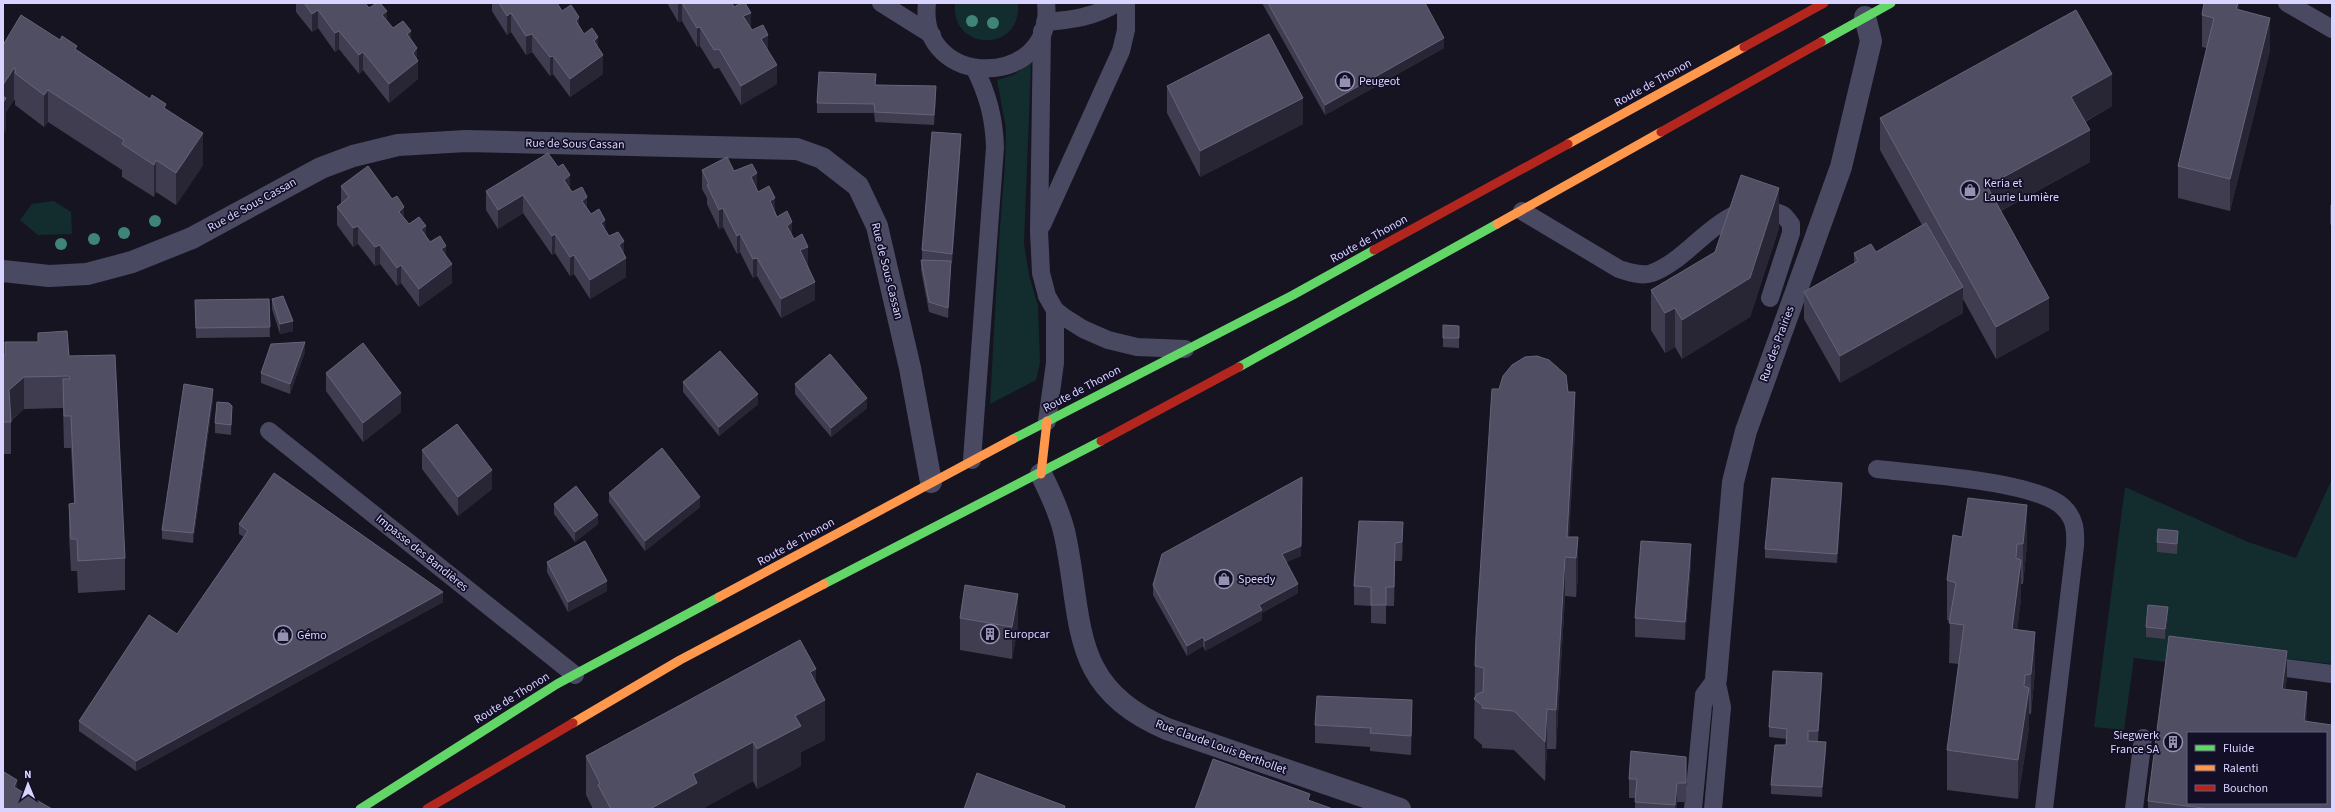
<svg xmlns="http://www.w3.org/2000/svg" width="2335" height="812" font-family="'Source Sans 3',sans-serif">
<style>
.green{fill:#132c2d}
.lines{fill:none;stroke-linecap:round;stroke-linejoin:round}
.lane{stroke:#4a4962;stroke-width:18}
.street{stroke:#4a4962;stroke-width:22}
.fast{stroke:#63d668;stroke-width:9}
.slow{stroke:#ff974d;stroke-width:9}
.jam{stroke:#b3261e;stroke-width:9}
.tree{fill:#3e8478}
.wall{fill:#403d50}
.shaded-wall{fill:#282635}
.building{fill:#504e63;stroke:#66637b;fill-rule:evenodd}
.labels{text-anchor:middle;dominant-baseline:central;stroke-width:3.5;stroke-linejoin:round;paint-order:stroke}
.poi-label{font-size:12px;fill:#d9d4ff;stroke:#130f26;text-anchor:start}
.street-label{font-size:12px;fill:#d9d4ff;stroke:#130f26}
</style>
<rect width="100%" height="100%" fill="#161421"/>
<g class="green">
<path d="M955,3H1018C1022,54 950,51 955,3Z"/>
<polygon points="1031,63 1024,244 1029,275 1038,306 1040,362 1036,380 990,404 999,240 1005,164 1006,128 997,80 1013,75"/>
<polygon points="54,201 71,212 72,234 38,235 20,220 32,204"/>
<polygon points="2332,479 2332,664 2232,652 2229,670 2134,658 2124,730 2094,727 2125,487 2248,542 2296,558"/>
</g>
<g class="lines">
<g class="lane">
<polyline points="881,3 932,35"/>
<path d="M927,3C917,90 1056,90 1046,3"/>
<polyline points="2287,3 2332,29"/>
<path d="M1045,22C1071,20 1095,17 1117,3"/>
<polyline points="1042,31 1039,231 1041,273 1047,296 1055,310 1064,317 1083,329 1108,340 1137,347 1185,349"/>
<path d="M1522,211L1619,269C1629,272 1642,277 1652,273C1682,262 1704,230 1732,216C1745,209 1770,208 1783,215C1786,217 1789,222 1791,224V233L1770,298"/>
<polyline points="1042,225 1121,51 1126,30 1126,3"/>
<polyline points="1047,421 1055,363 1055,310"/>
<polyline points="269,431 575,675"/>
<path d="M972,460L995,147C994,118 988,95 975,69"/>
<path d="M1877,469C1918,474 2036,481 2063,507C2075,518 2076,531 2075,546L2044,809"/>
<polyline points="2263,665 2332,674"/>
<polyline points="1693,809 1704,695 1716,679"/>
<polyline points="1713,809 1722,707 1716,679"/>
<polyline points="2134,809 2143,738"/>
</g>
<g class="street">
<polyline points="3,271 49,276 87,274 132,262 192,238 321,168 353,156 398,145 466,141 797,149 822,158 858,186 877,226 910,368 931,482"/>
<path d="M1041,474C1050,492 1059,511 1064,531C1084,618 1066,687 1167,729L1400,809"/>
<polyline points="1716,679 1733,482 1746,431 1841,167 1871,41 1865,17"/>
</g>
<g class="fast">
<polyline points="1821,42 1891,3"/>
<polyline points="1239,367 1497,224"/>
<polyline points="1013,439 1293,295 1374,250"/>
<polyline points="824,584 1101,441"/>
<polyline points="360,809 557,684 719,597"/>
</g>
<g class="slow">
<polyline points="1568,144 1744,47"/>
<polyline points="1497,224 1661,132"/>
<polyline points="1041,474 1047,421"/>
<polyline points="719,597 1013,439"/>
<polyline points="573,723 680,660 824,584"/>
</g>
<g class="jam">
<polyline points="1744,47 1824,3"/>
<polyline points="1661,132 1821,42"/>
<polyline points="1374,250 1568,144"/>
<polyline points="1101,441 1239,367"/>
<polyline points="427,809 573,723"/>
</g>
</g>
<g class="tree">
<circle cx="972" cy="21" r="6"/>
<circle cx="993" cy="23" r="6"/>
<circle cx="155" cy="221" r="6"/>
<circle cx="124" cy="233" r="6"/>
<circle cx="94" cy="239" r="6"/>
<circle cx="61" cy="244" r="6"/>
</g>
<g class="wall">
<polygon points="296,3 365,3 369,8 387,20 393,28 411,40 417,59 418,79 389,103 363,70 359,74 339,49 335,52 318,28 312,32 296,12"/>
<polygon points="492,3 558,3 558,5 562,11 579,26 584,34 598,48 603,74 570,97 553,74 550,76 532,52 526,55 511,32 507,35 492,11"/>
<polygon points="667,3 732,3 734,7 768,50 777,84 741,105 719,68 714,69 700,46 697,47 682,21 678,22 677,20"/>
<polygon points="1262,3 1425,3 1444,48 1325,115"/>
<polygon points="2239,3 2239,10 2270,50 2230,211 2178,198 2178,166 2207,48 2202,47 2202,15"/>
<polygon points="60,40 77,50 150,99 166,109 203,165 176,205 156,192 154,197 122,177 122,170 48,122 44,127 15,105 15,100 14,100 6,112 6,130 3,45"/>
<polygon points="876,85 936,96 934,125 875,122 874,113 817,113 817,103"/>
<polygon points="1167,86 1303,124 1200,177 1167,113"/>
<polygon points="2112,106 2085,122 2090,162 2001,211 2049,330 1996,359 1963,299 1963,313 1840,383 1804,319 1804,292 1854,263 1854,253 1876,252 1922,225 1880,150 1880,118"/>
<polygon points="961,144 952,263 951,263 948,318 929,312 921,270 921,260 922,260 922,250"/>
<polygon points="702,170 734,171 757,189 758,192 775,211 777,217 792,236 808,265 815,300 781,318 757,276 753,278 740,252 737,254 723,227 719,229 707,204 707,198 702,189"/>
<polygon points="341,186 404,218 409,224 426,236 430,242 446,255 452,283 419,307 401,283 397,286 380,264 375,266 358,244 353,247 337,225 337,207 341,203"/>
<polygon points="570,189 587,208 591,214 605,231 609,236 624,253 626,277 590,299 574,274 570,276 555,253 552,255 523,213 498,229 486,210 486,191"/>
<polygon points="2332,204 2332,226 2330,224 2330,205"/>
<polygon points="1779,228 1750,317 1682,359 1675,347 1665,353 1651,330 1651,290"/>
<polygon points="269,299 270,337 196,338 195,300"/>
<polygon points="272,299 293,331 280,334 272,309"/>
<polygon points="1443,325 1459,326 1459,348 1443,347"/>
<polygon points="5,342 69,356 125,558 125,590 78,593 77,571 71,571 69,536 69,504 74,503 71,448 64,448 63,408 24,409 11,421 11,454 3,454 3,355 5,355"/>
<polygon points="305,352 290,394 261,383 261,373"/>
<polygon points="326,373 401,412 363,442 326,391"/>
<polygon points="683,382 758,404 719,436 683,392"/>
<polygon points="795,384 867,408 831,437 795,394"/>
<polygon points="1568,392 1575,431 1569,537 1578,537 1578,576 1576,597 1565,596 1556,749 1547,749 1545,781 1514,750 1482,748 1482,745 1474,738 1475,666"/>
<polygon points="213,399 193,543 162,539 162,530"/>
<polygon points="232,406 231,435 215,433 215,423"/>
<polygon points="422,450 492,489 458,516 422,469"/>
<polygon points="609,493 700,507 645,551 609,502"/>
<polygon points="1842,493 1837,563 1765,558 1765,549"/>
<polygon points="554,504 598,524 575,542 554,514"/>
<polygon points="1359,521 1403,540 1402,561 1395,561 1394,606 1386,606 1386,624 1371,623 1371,606 1354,605 1354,586"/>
<polygon points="239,524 443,602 136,771 79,731 79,721 177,634 244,537 239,534"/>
<polygon points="1962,537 2027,545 2023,584 2021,584 2021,599 2017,630 2035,671 2031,714 2029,714 2029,728 2018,799 1947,790 1947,750 1959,664 1949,663 1950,621 1947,620 1947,580"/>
<polygon points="2178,541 2177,554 2157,552 2157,542"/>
<polygon points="1301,556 1286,562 1298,593 1262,613 1262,620 1205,651 1203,646 1187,656 1153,595 1153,585"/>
<polygon points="547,562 607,591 568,612 547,572"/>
<polygon points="1691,563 1685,640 1635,637 1635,618"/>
<polygon points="2168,617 2165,639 2146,637 2146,627"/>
<polygon points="960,618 1018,626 1012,659 960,650"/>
<polygon points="2287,677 2285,690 2307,719 2307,722 2332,809 2148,809 2148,801"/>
<polygon points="816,682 825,740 801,752 801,766 757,789 753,781 702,809 593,809 586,795 586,756"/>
<polygon points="1822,683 1818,741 1826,751 1822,797 1771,794 1771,785 1786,745 1786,739 1769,737 1769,727"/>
<polygon points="1412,718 1411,755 1370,751 1370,747 1315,743 1315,725"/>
<polygon points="1686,757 1686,802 1677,802 1676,809 1635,809 1635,798 1629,798 1629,779"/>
</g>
<g class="shaded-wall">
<polygon points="680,3 682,3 682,21 678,22 678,4"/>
<polygon points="2238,3 2239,3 2239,28 2236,9"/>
<polygon points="318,10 318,28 312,32 312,14"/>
<polygon points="387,11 387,30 382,15"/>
<polygon points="511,13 511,32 507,35 507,16"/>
<polygon points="751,13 751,32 743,16"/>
<polygon points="579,17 579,36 576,21"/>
<polygon points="2270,18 2270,50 2230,211 2230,179"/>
<polygon points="700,27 700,46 697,47 697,28"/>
<polygon points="339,31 339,49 335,52 335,33"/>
<polygon points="411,31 411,50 407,34"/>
<polygon points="532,34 532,52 526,55 526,36"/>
<polygon points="768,35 768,54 761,39"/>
<polygon points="598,37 598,56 594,41"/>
<polygon points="1444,38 1444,48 1325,115 1325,105"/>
<polygon points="417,48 417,61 418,61 418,79 389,103 389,84 413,53"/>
<polygon points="363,52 363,70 359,74 359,55"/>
<polygon points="603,55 603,74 570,97 570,79"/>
<polygon points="553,56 553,74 550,76 550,57"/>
<polygon points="777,65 777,84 741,105 741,86"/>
<polygon points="14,68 14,100 6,112 6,130 3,135 3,85"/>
<polygon points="2112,74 2112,106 2071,129 2071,97"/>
<polygon points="936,86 936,96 934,125 934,115"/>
<polygon points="48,90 48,122 44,127 44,95"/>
<polygon points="1303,98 1303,124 1200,177 1200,151"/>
<polygon points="2090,130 2090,162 1987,218 1987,186"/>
<polygon points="203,133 203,165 176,205 176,173"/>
<polygon points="961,134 961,144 952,263 952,254"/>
<polygon points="156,160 156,192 154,197 154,165"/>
<polygon points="757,173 757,192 751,177"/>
<polygon points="570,175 570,194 564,180"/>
<polygon points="1779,188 1779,228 1750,317 1682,359 1682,320"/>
<polygon points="523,195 523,213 498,229 498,210"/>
<polygon points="587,197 587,216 582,201"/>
<polygon points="775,198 775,217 770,201"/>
<polygon points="404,207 404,225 399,212"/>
<polygon points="723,208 723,227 719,229 719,210"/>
<polygon points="605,220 605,239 601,223"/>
<polygon points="792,222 792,240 787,226"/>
<polygon points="358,226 358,244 353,247 353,228"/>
<polygon points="426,226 426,244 421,229"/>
<polygon points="555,234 555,253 552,255 552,236"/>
<polygon points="740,234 740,252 737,254 737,236"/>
<polygon points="624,241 624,260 626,258 626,277 590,299 590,280 619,245"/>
<polygon points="380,245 380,264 375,266 375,247"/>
<polygon points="446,246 446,264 441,249"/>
<polygon points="808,247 808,265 800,269 800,250"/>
<polygon points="574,255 574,274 570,276 570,257"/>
<polygon points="757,258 757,276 753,278 753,259"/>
<polygon points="951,261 951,271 948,318 948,308"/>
<polygon points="452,264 452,283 419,307 419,289"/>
<polygon points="401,265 401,283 397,286 397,268"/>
<polygon points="815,282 815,300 781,318 781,299"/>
<polygon points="1963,287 1963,313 1840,383 1840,356"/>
<polygon points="2049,298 2049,330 1996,359 1996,327"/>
<polygon points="1675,308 1675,347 1665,353 1665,313"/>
<polygon points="293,321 293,331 280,334 280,324"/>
<polygon points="305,342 305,352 290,394 290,384"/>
<polygon points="24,377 24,409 9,422 9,390"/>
<polygon points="213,389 213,399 193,543 193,533"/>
<polygon points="1575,392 1575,431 1568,557 1567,537"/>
<polygon points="401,393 401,412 363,442 363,423"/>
<polygon points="758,394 758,404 719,436 719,427"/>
<polygon points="867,398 867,408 831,437 831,428"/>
<polygon points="492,470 492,489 458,516 458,497"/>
<polygon points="1302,477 1301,556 1282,564 1282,554"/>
<polygon points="1842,483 1842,493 1837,563 1837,554"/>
<polygon points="700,497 700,507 645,551 645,541"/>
<polygon points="2027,505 2027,545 2023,584 2023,544"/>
<polygon points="598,515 598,524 575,542 575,532"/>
<polygon points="1403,522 1403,540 1402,561 1402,542"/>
<polygon points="2178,531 2178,541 2177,554 2177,544"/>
<polygon points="1578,537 1578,576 1576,597 1576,558"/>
<polygon points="1395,543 1395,561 1394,606 1394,587"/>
<polygon points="1691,544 1691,563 1685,640 1685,622"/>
<polygon points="2017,544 2017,583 2016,558"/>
<polygon points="1565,557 1565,596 1556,749 1556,710"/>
<polygon points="2021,560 2021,599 2012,669 2012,629"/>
<polygon points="607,581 607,591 568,612 568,602"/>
<polygon points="1298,584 1298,593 1262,613 1262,620 1205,651 1205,641 1259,605"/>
<polygon points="443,592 443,602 136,771 136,761"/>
<polygon points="1018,594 1018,626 1012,659 1012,627"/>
<polygon points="2168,607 2168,617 2165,639 2165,629"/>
<polygon points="2035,632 2035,671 2031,714 2031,674"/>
<polygon points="1203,637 1203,646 1187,656 1187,646"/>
<polygon points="2287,651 2287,677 2282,715 2282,689"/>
<polygon points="816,669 816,705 825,700 825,740 801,752 801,766 757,789 757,749 795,716 810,672"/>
<polygon points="1822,673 1822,683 1818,741 1818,731"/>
<polygon points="2025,675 2025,713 2029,688 2029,728 2018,799 2018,760"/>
<polygon points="2307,692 2307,719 2305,733 2304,721"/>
<polygon points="1412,700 1412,718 1411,755 1411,736"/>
<polygon points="1547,709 1547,749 1545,781 1545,742"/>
<polygon points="753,742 753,781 702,809 650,809 693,774"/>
<polygon points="1826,742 1826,751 1822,797 1822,787"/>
<polygon points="17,780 17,809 14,787"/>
<polygon points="1677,783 1677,802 1676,809 1675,809"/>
</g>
<g class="building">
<polygon points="304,3 365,3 369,8 377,3 380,3 387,11 382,15 393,28 403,21 411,31 407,34 417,48 413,53 418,61 389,84 363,52 359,55 339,31 335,33 318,10 312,14"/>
<polygon points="499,3 557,3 562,11 571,5 579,17 576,21 584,34 592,28 598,37 594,41 603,55 570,79 553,56 550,57 532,34 526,36 511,13 507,16"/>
<polygon points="682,3 732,3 734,7 741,3 745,3 751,13 743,16 752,30 763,25 768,35 761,39 777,65 741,86 719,49 714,50 700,27 697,28"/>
<polygon points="1268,3 1425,3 1444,38 1325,105"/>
<polygon points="2204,3 2238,3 2236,9 2270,18 2230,179 2178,166 2214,18 2202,15"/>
<polygon points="2076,10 2112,74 2071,97 2090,130 1987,186 2049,298 1996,327 1880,118"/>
<polygon points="21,15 60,40 62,36 77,46 75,49 150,99 152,95 166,104 164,108 203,133 176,173 156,160 154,165 122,144 124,140 48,90 44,95 15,73 16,69 14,68 3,85 3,45"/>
<polygon points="1269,34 1303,98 1200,151 1167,86"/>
<polygon points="819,72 876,74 875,85 936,86 934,115 875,112 874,104 817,103"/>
<polygon points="3,96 6,98 3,103"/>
<polygon points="932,132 961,134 952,254 922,250"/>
<polygon points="548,153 558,167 563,164 570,175 564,180 572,192 582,187 587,197 582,201 591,214 599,209 605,220 601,223 609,236 618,232 624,241 619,245 626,258 590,280 574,255 570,257 555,234 552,236 523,195 498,210 486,191"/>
<polygon points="727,157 734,171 752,164 757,173 751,177 758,192 769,186 775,198 770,201 777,217 787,211 792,222 787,226 794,239 802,234 808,247 800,250 815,282 781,299 757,258 753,259 740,234 737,236 723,208 719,210 707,185 709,184 702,170"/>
<polygon points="368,166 392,199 397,196 404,207 399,212 409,224 419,217 426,226 421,229 430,242 440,236 446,246 441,249 452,264 419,289 401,265 397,268 380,245 375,247 358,226 353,228 337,207 349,197 341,186"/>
<polygon points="1741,175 1779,188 1750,278 1682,320 1675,308 1665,313 1651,290 1715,252"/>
<polygon points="1926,223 1963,287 1840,356 1804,292 1858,261 1854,253 1871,244 1876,252"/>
<polygon points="921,260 951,261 948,308 929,302"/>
<polygon points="283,296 293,321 280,324 272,299"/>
<polygon points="269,299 270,327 196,328 195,300"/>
<polygon points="1443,325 1459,326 1459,338 1443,338"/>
<polygon points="67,331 69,356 115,355 125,558 78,561 77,539 71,539 69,504 75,503 71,416 64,416 63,379 70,379 69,376 24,377 9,390 11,422 3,422 3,355 5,355 5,342 38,342 38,333"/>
<polygon points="305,342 290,384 261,373 271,344"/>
<polygon points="363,343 401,393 363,423 326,373"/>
<polygon points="720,351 758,394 719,427 683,382"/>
<polygon points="830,354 867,398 831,428 795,384"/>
<polygon points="1537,356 1549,360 1566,375 1568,392 1575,392 1567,537 1578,537 1576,558 1565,557 1556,710 1547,709 1545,742 1514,711 1482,708 1483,706 1474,699 1477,694 1483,692 1484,668 1475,666 1476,636 1492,389 1499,389 1503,376 1512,365 1525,357"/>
<polygon points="184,384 213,389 193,533 162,530"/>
<polygon points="217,402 229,403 232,406 231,425 215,423"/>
<polygon points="457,424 492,470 458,497 422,450"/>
<polygon points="662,448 700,497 645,541 609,493"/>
<polygon points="274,473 443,592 136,761 79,721 149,615 177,634 248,531 239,524"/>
<polygon points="1302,477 1301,546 1282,554 1298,584 1259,605 1262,610 1205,641 1203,637 1187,646 1153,585 1162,554"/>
<polygon points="1772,478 1842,483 1837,554 1765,549"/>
<polygon points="576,486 598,515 575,532 554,504"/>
<polygon points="1968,498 2027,505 2023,544 2017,544 2016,558 2021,560 2012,629 2035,632 2031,674 2025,675 2024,686 2029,688 2018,760 1947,750 1964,625 1949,623 1956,583 1947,580 1953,535 1962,537"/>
<polygon points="1359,521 1403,522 1402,542 1395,543 1394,587 1386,587 1386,605 1371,605 1371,587 1354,586"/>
<polygon points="2158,529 2178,531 2177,544 2157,542"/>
<polygon points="585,541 607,581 568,602 547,562"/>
<polygon points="1641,541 1691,544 1685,622 1635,618"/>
<polygon points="965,585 1018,594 1012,627 960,618"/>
<polygon points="2148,605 2168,607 2165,629 2146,627"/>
<path d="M2169,636L2287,651L2282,689L2307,692L2304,721L2332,725V809H2210L2148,801ZM2188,733H2326V803H2188Z"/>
<polygon points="800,640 816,669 810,672 825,700 795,716 801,726 757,749 753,742 693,774 697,783 650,809 611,809 598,785 600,783 586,756"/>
<polygon points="1773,671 1822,673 1818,731 1808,731 1808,741 1826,742 1822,787 1771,785 1775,745 1786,745 1787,729 1769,727"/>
<polygon points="1317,696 1412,700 1411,736 1370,733 1371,728 1315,725"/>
<polygon points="1631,751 1686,757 1686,783 1677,783 1675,805 1635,802 1637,779 1629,779"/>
<polygon points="1213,759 1310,794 1308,800 1333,809 1195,809"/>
<polygon points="4,772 17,780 14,787 52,809 3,809 3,773"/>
<polygon points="977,773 1065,806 1064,809 964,809"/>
</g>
<defs>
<g id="shop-ring" transform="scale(1)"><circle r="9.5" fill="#130f26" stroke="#9591b1" stroke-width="1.5"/><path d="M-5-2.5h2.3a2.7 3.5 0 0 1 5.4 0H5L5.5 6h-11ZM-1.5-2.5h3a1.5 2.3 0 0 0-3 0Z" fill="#9591b1"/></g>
<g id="building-ring" transform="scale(1)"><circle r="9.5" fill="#130f26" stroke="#9591b1" stroke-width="1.5"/><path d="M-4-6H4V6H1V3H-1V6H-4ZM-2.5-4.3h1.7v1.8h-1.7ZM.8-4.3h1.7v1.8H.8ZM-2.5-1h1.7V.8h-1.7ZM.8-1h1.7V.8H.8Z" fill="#9591b1"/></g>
</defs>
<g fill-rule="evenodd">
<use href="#shop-ring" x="1345" y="81"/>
<use href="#shop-ring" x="1970" y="190"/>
<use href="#shop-ring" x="1224" y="579"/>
<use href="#building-ring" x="990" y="634"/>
<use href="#shop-ring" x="283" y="635"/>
<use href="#building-ring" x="2173" y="742"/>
</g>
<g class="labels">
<g class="poi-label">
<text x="1359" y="81">Peugeot</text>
<text x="1984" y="183">Keria et<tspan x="1984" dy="14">Laurie Lumière</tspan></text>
<text x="1238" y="579">Speedy</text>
<text x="1004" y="634">Europcar</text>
<text x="297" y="635">Gémo</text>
<text x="2159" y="735" text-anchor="end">Siegwerk<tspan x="2159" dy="14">France SA</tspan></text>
</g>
<g class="street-label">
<text transform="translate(1653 83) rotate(-29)">Route de Thonon</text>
<text transform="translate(575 144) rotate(1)">Rue de Sous Cassan</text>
<text transform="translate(252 205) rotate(-29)">Rue de Sous Cassan</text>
<text transform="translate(1369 239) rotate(-29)">Route de Thonon</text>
<text transform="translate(887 271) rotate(76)">Rue de Sous Cassan</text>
<text transform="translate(1777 344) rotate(-70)">Rue des Prairies</text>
<text transform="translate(1082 389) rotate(-28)">Route de Thonon</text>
<text transform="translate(796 542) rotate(-29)">Route de Thonon</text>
<text transform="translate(422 553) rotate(39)">Impasse des Bandières</text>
<text transform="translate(512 698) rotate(-32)">Route de Thonon</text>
<text transform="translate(1221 747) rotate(20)">Rue Claude Louis Berthollet</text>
</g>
</g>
<rect width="2335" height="812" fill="none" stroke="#d9d4ff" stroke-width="8"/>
<rect x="2187" y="732" width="140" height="72" fill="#130f26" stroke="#625e7d"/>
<rect x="2195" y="745" width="20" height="6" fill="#63d668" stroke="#625e7d"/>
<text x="2223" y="752" font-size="12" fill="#d9d4ff">Fluide</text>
<rect x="2195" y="765" width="20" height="6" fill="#ff974d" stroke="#625e7d"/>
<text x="2223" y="772" font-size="12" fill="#d9d4ff">Ralenti</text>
<rect x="2195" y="785" width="20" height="6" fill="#b3261e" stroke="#625e7d"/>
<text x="2223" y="792" font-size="12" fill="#d9d4ff">Bouchon</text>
<g transform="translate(28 784) rotate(359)" stroke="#130f26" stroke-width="3" paint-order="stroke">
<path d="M0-3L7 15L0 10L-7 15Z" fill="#d9d4ff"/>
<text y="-6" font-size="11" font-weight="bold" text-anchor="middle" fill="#d9d4ff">N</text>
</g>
</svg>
